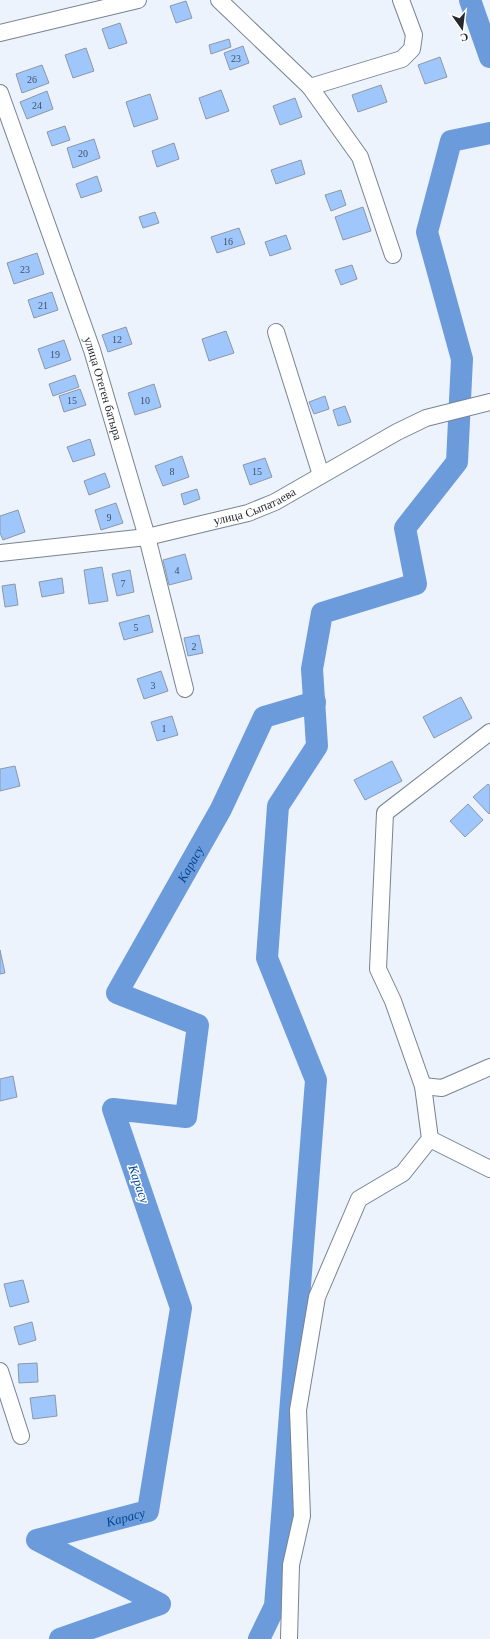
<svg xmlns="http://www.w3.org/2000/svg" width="490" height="1639" font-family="'Times New Roman',serif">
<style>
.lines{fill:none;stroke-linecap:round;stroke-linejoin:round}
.river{stroke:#6b9bdb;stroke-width:22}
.building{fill:#9fc7fc;stroke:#8d98a7}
.minor-casing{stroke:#788391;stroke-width:18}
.minor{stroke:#fff;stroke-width:16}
.labels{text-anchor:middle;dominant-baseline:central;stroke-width:3;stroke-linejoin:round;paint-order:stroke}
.number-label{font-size:10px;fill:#445062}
.street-label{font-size:12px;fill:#25292f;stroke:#fff}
.water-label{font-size:13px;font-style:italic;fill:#004792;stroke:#fff}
</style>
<rect width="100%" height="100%" fill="#ecf3fd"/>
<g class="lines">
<g class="river">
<polyline points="470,0 490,57"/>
<path id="s1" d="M60,1639L160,1604L37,1540L148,1511L181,1308L113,1109L186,1117L198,1025L117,993L221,809L264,717L315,702"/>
<polyline points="259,1639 275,1606 316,1080 267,958 278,806 317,746 312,669 322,613 416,584 405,528 457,462 462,359 427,232 451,141 490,133"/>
</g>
</g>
<g class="building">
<polygon points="186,1 192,18 176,23 170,6"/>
<polygon points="120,23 127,43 109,49 102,29"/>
<polygon points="229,39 231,47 211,54 209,45"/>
<polygon points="243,46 249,63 230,70 224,53"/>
<polygon points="86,48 94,71 73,78 65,55"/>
<polygon points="440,57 447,77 425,84 418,65"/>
<polygon points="42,65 49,83 22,93 16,74"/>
<polygon points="381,85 387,102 358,112 352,95"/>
<polygon points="221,90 229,111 206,119 199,98"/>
<polygon points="47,91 53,109 27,119 20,102"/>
<polygon points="150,94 158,119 134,127 126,102"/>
<polygon points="295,98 302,117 280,125 273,106"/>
<polygon points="65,126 70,140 52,146 47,132"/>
<polygon points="94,139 100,158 73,168 67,148"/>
<polygon points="174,143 179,159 157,167 152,151"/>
<polygon points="301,160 305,174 276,184 271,170"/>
<polygon points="97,176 102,191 81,198 76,184"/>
<polygon points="341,190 346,205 331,211 325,195"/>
<polygon points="363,207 371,231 343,240 335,217"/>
<polygon points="155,212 159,223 143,228 139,217"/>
<polygon points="239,228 245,244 217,253 211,237"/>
<polygon points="286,235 291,249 270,256 265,242"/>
<polygon points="37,253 44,274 14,284 7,263"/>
<polygon points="352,265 357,279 341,285 335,270"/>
<polygon points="52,292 58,310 34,318 28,300"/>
<polygon points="126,327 132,344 108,352 102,335"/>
<polygon points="226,331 234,353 209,361 202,339"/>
<polygon points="64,340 71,360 45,369 38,349"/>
<polygon points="75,375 79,387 53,396 49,384"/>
<polygon points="154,384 161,407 135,415 128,393"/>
<polygon points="80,389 86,405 64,412 59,396"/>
<polygon points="325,396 329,409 314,414 309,402"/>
<polygon points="345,406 351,422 338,426 333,410"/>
<polygon points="90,439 95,455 73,462 67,447"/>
<polygon points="182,456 189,477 163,486 155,466"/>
<polygon points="265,458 272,477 250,485 243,465"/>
<polygon points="105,473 110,487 89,495 84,481"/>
<polygon points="197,489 200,499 184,505 181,494"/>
<polygon points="116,503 123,523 101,530 95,510"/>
<polygon points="18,510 25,532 3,540 0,533 0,516"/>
<polygon points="185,554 192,579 169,585 163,560"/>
<polygon points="102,567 108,601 89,604 84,570"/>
<polygon points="130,570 134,592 117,596 112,574"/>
<polygon points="62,578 64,593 42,597 39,582"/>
<polygon points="15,584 18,605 5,607 2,586"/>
<polygon points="149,615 153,632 124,640 119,623"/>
<polygon points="199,635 203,653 188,656 184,638"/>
<polygon points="161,671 168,691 144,699 137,679"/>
<polygon points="461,697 472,718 434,738 423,717"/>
<polygon points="172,716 178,735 157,741 151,722"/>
<polygon points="392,761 402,781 365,800 354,780"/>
<polygon points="15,766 20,786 0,791 0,769"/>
<polygon points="488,784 490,786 490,813 489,814 473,797"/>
<polygon points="468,804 483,820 465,837 450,821"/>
<polygon points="0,950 5,973 0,974"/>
<polygon points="13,1076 17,1097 0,1101 0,1079"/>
<polygon points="23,1280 29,1302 10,1307 4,1284"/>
<polygon points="32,1322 36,1340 19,1345 14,1327"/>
<polygon points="37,1363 38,1382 19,1383 18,1364"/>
<polygon points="55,1395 57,1416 33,1419 30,1398"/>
</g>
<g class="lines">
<g class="minor-casing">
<g id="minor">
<polyline points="219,0 310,87 402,59 412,49 414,35 401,0"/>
<polyline points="0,33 138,0"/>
<polyline points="310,87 360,157 393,255"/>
<path id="s2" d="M0,93L92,350L147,537L185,689"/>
<polyline points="276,332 321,475"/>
<path id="s3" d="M0,553L147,537L248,513L275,502L397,432L426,418L490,402"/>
<polyline points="423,1086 442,1088 490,1067"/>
<polyline points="430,1139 490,1169"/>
<polyline points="0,1371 21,1436"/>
<polyline points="289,1639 291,1565 302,1516 298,1410 317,1297 359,1199 403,1173 430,1139 423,1086 393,1001 378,969 385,813 490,732"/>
</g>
</g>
<use href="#minor" class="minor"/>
</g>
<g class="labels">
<g class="number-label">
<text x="236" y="58">23</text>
<text x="32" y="79">26</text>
<text x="37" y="105">24</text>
<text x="83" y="153">20</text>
<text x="228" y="241">16</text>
<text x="25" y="269">23</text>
<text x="43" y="305">21</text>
<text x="117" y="339">12</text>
<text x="55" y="354">19</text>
<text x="72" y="400">15</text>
<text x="145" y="400">10</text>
<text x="172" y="471">8</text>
<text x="257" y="471">15</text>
<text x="109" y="517">9</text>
<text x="177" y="570">4</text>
<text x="123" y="583">7</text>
<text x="136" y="627">5</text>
<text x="194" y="646">2</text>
<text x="153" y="685">3</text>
<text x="164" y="728">1</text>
</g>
<g class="street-label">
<text stroke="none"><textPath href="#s2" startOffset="313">улица Отеген батыра</textPath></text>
<text stroke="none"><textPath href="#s3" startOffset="260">улица Сыпатаева</textPath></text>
</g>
<g class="water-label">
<text stroke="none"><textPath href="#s1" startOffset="1177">Карасу</textPath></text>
<text transform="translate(139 1184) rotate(71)">Карасу</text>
<text stroke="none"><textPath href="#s1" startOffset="336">Карасу</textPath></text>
</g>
</g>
<g transform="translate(462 28) rotate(166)" stroke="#ffffff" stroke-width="3" paint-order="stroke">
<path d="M0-3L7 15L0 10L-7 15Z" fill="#25292f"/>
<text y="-6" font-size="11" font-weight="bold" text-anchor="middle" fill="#25292f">С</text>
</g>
</svg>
